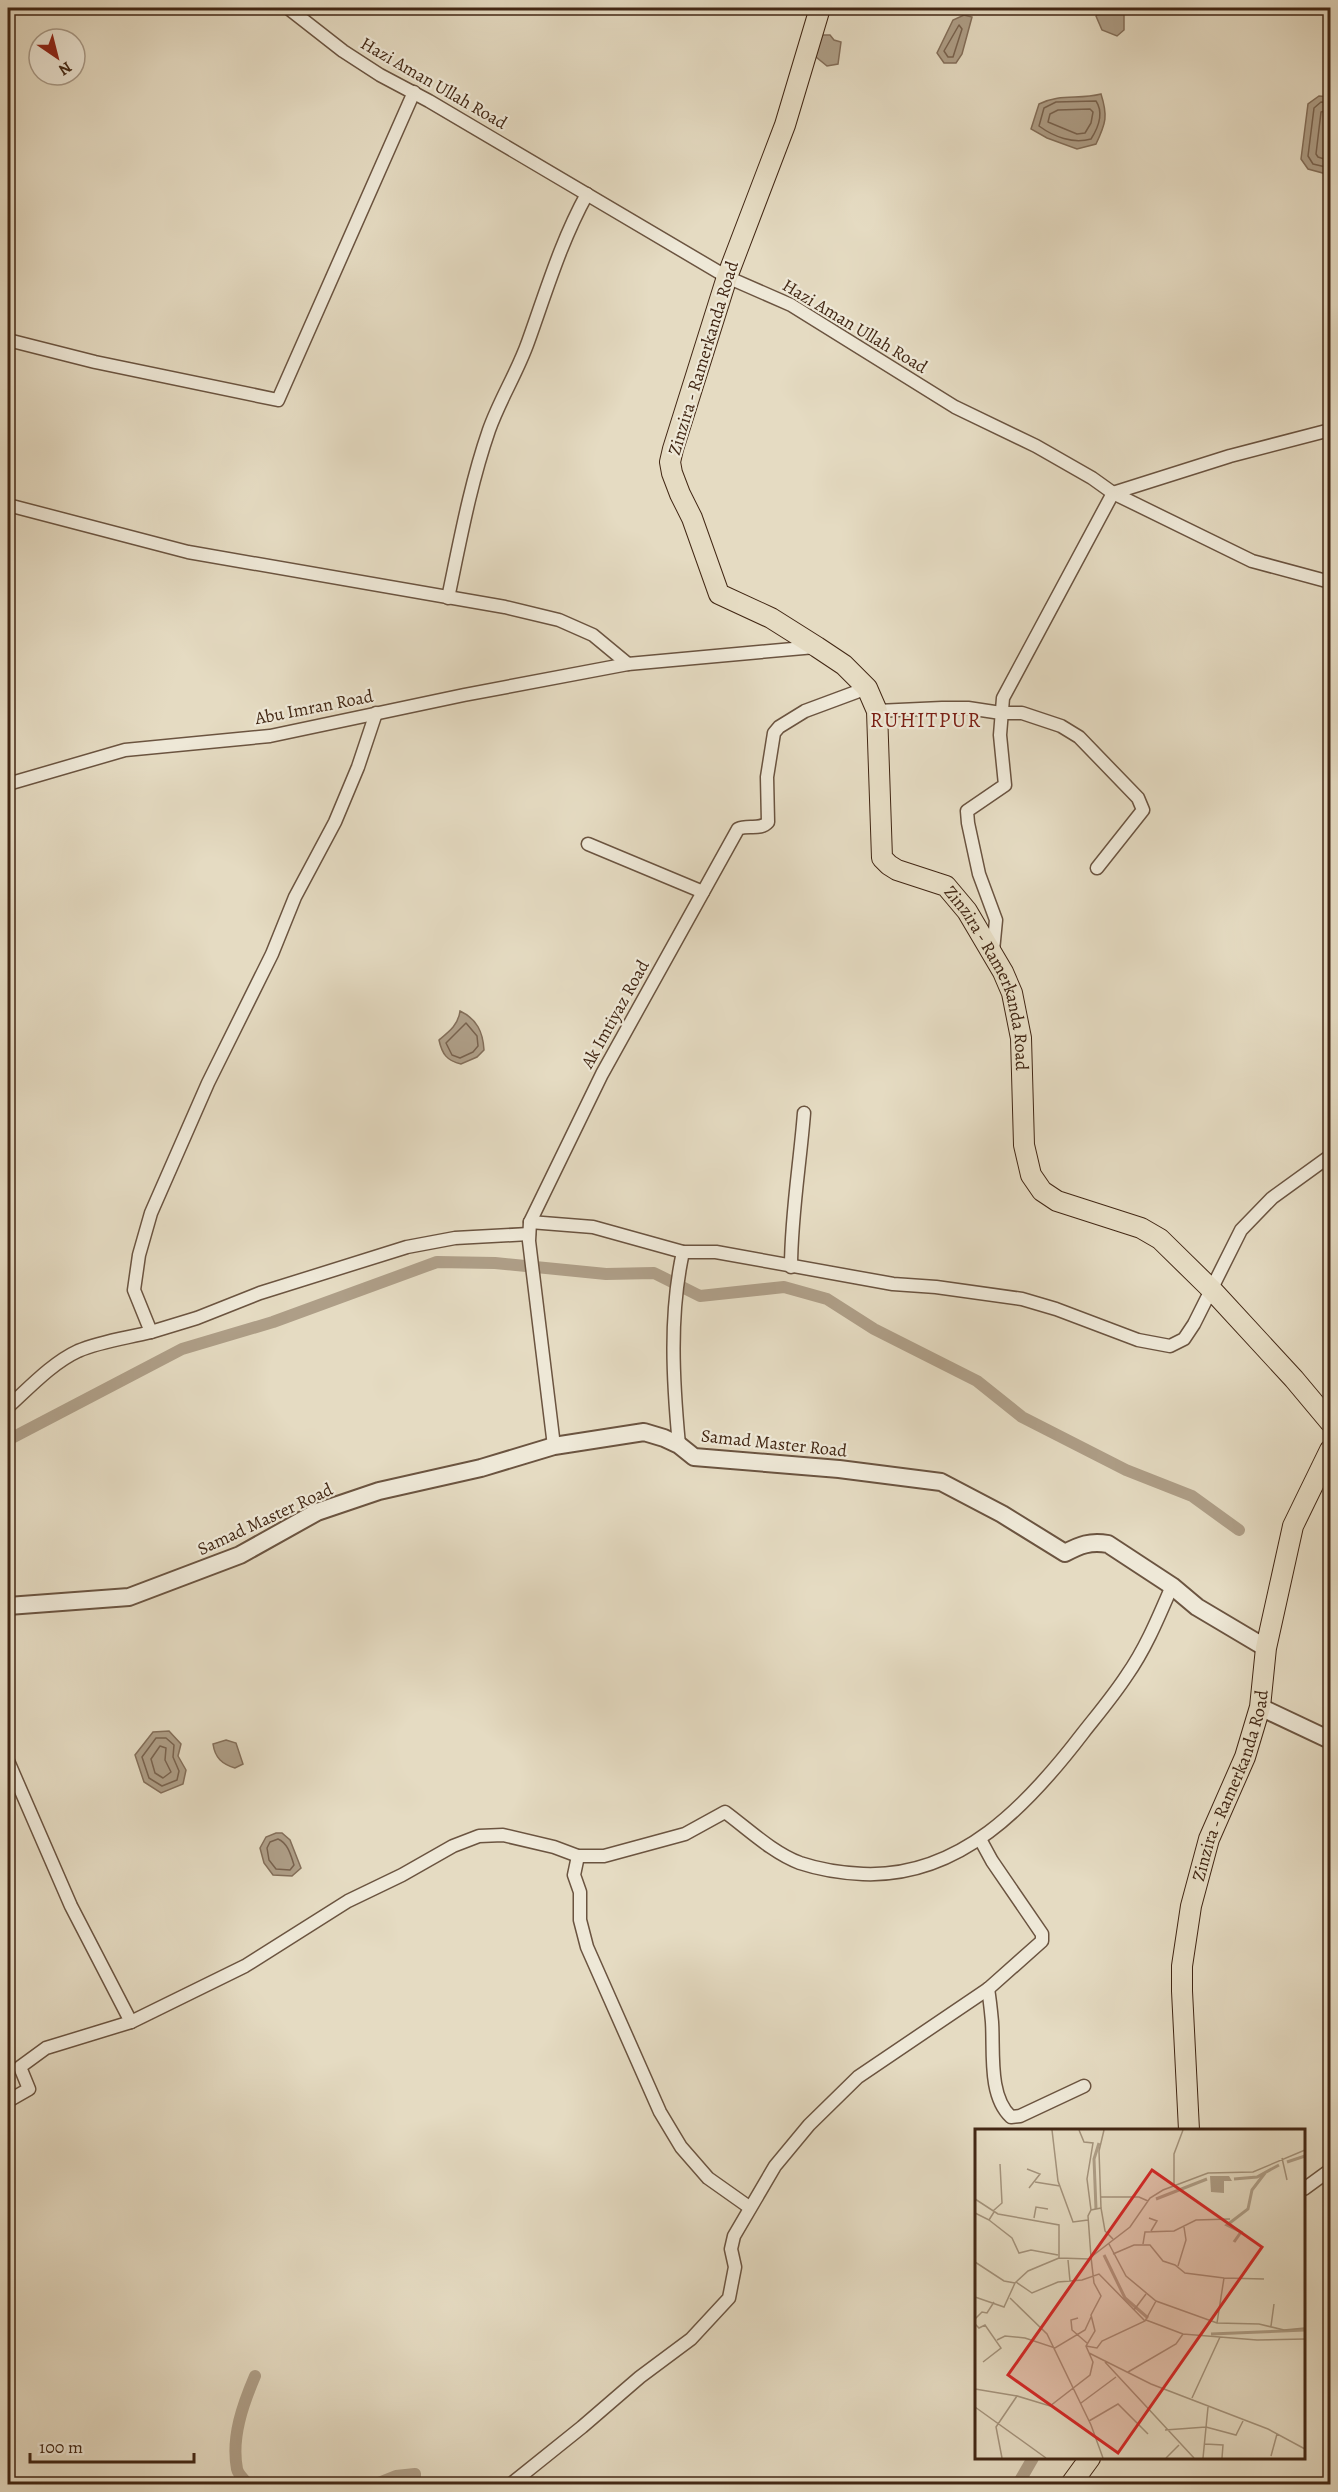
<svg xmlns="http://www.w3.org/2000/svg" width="1338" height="2492" font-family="Alegreya,serif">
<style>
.water{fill:#ae9e87;stroke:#836e59;stroke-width:1.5}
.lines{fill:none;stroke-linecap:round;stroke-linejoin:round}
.shore{stroke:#78624e;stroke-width:1.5}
.canal{stroke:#ae9e87;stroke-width:12}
.minor-casing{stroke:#6b5440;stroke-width:15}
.tertiary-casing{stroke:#6b5440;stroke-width:20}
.primary-casing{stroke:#422714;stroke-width:22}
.minor{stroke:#eee8d7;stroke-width:12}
.tertiary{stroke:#eee8d7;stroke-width:16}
.primary{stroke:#e5dbc2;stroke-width:20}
.labels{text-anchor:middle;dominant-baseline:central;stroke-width:4.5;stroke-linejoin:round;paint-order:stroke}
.street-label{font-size:18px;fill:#422714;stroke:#eee8d7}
.quarter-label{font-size:21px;letter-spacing:1.5px;fill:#7a1f14;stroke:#eee8d7}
.inset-river{fill:none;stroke:#ae9e87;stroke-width:3}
.inset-road{fill:none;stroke:#a4937c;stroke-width:1.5}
.view{fill:#d62828;fill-opacity:0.15;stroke:#d62828;stroke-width:3}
.inset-edge{fill:none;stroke:#422714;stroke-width:3}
</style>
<rect width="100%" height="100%" fill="#e5dbc2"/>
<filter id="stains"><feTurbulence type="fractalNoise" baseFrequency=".00333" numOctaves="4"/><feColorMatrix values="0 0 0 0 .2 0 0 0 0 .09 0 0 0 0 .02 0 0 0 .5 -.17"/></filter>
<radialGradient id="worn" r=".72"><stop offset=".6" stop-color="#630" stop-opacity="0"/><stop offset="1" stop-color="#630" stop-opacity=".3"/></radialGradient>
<g class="water">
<polygon points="1102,8 1124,8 1124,30 1117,36 1102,30 1096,16"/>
<polygon points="964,15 972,17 962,54 956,63 944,63 937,53 953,20"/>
<polygon points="821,35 830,35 834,40 841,42 838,64 827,66 810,52"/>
<path d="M1101,94C1108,116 1106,123 1096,144L1077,149L1047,138L1031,129L1039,104C1061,93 1078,100 1101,94Z"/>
<polygon points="1319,96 1330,97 1330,175 1308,169 1301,159 1308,104"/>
<path d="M460,1011C477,1019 483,1032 484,1050L477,1057L461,1064C447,1061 442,1054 439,1040C450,1031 458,1025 460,1011Z"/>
<polygon points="169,1731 181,1744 178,1756 186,1770 183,1784 161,1793 144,1782 135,1755 153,1732"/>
<path d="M226,1740L236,1743L243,1764L235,1768C222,1764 215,1758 213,1744Z"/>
<polygon points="276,1833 282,1833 290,1840 301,1868 292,1876 273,1875 264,1863 260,1848 266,1837"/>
</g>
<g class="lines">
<g class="shore">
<polygon points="959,25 962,29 953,57 948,57 944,51"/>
<path d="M1096,101C1104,113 1098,128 1091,139C1073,144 1054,137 1039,126L1044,108L1056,102Z"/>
<polyline points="1330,103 1321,102 1314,108 1308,156 1313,164 1330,168"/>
<polygon points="1090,109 1093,112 1091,123 1085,133 1077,134 1048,122 1050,114 1058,110"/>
<polyline points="1330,110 1321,112 1316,154 1318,157 1330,161"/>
<polygon points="466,1023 477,1036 478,1046 473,1052 460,1058 452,1055 446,1043"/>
<polygon points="156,1738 166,1738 174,1745 173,1757 179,1771 177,1780 162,1786 149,1778 142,1757"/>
<polygon points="160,1746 166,1748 165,1760 171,1772 163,1778 155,1773 151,1759"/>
<path d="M278,1839C288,1843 291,1856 294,1865L290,1870L276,1869L269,1860L267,1848L270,1842Z"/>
</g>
<g class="canal">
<polyline points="8,1440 182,1349 273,1322 437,1262 495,1263 606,1274 654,1273 700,1296 784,1287 827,1299 874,1329 977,1381 1022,1417 1126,1470 1192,1496 1239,1530"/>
<path d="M248,2484C244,2480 238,2474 237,2469C231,2437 243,2404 255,2376"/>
<polyline points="376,2484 396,2476 415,2474 415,2484"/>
<polyline points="1018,2484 1033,2458"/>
</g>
<g class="minor-casing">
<g id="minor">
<polyline points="288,8 343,51 380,75 429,101 727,277 791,305 955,407 1036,446 1092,478 1113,493 1252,561 1330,582"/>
<polyline points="8,340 95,362 278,400 414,92"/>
<polyline points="8,505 188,552 505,607 559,620 593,635 628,664"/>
<path d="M448,598C460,541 470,485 489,430C500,399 517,373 528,342C546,292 561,241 587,194"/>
<polyline points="877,711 942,708 968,708 1001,713 1022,713 1061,726 1079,737 1138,798 1143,810 1097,868"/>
<polyline points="8,784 125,750 270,736 464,695 628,664 815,647"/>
<polyline points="588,844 703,892"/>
<polyline points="993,951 996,920 979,874 968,823 967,811 1005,785 1000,735 1003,698 1113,493 1230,456 1330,430"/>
<polyline points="530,1222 593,1227 683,1252 716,1252 893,1284 936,1287 1022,1299 1056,1309 1138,1340 1170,1346 1184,1339 1194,1324 1241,1230 1272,1198 1330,1156"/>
<path d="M791,1267C791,1216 800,1164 804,1113"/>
<polyline points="151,1332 197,1318 260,1293 407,1247 455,1238 529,1234"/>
<path d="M8,1407C29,1388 52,1363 78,1351C101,1341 127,1338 151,1332L134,1290L139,1255L151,1213L208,1083L272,954L295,897L335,822L358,767L376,713"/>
<path d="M679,1445C673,1381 669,1315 683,1252"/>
<path d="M554,1446L529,1241L530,1222L602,1074L738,829C748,824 760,831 768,822L767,777L774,733L779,727L805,711L867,688"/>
<polyline points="8,1761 71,1906 131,2022 46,2048 20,2067 29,2089 8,2101"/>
<polyline points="578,1856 574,1875 580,1892 580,1920 587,1947 660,2112 681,2147 708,2178 749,2207"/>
<path d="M988,1989C990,2000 991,2011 992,2022C994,2051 988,2096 1011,2117L1020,2116L1084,2086"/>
<path d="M131,2022L245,1966L348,1901L402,1875L453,1846L479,1836L503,1835L554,1847L578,1856H604L685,1834L725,1812C748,1829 773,1853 800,1863C821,1870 841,1873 863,1874C960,1878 1028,1805 1083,1733C1098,1714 1114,1695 1127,1675C1146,1648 1159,1616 1172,1586"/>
<polyline points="1304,2189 1330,2170"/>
<polyline points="511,2484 582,2427 640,2377 691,2339 729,2298 735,2267 731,2249 734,2236 775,2166 809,2125 858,2077 988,1989 1042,1941 1042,1934 992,1861 980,1839"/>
</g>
</g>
<g class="tertiary-casing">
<g id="tertiary">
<path d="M8,1606L129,1597L240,1555L317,1512L379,1491L481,1468L554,1446L644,1432L664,1438L679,1445L694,1457L839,1469L941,1482L1002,1514L1065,1553C1080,1545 1090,1541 1108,1544L1172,1586L1197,1607L1266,1648"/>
<polyline points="1260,1707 1330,1740"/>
</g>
</g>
<g class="primary-casing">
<g id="primary">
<path id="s1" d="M820,8L785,125L727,277L673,449L670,462L672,473L680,494L692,518L719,594L771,618L817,647L844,665L867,688L877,711L882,858L889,865L897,870L946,886L967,911L1003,972L1012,993L1021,1038L1024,1145L1031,1175L1042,1191L1057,1201L1141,1228L1160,1239L1212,1290L1294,1379L1330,1422"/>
<path id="s2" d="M1189,2130L1182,1991V1966L1191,1906L1209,1839L1245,1757L1260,1707L1266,1648L1293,1526L1330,1450"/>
<polyline points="1071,2484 1090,2458"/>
</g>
</g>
<use href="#minor" class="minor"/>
<use href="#tertiary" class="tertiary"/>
<use href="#primary" class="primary"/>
</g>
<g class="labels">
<g class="street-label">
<text transform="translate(434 83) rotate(30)">Hazi Aman Ullah Road</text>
<text transform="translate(855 326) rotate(31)">Hazi Aman Ullah Road</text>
<text transform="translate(703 358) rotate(-73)">Zinzira - Ramerkanda Road</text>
<text transform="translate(314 707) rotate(-11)">Abu Imran Road</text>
<text stroke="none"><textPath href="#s1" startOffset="1143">Zinzira - Ramerkanda Road</textPath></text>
<text transform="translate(615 1014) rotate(-61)">Ak Imtiyaz Road</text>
<text transform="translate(774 1443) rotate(6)">Samad Master Road</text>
<text transform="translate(265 1519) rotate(-25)">Samad Master Road</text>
<text stroke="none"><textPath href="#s2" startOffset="352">Zinzira - Ramerkanda Road</textPath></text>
</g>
<g class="quarter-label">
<text x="926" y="720">RUHITPUR</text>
</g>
</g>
<g transform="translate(975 2129)">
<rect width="330" height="330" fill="#e5dbc2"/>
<path d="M235,47H254L257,52H249V64L236,63Z" fill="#ae9e87"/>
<path class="inset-river" d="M312,33L330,27M259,50L282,48L304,36M181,70L232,50M121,80L119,30L124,14M259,113L266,103L252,96L273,80L277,61L290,44M129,126L150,169L173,189M236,205L330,201"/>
<path class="inset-road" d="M77,1L83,52L98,93L113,91M104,1L109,13L118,14L112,50L116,81M129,1L124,22L126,79L130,102L138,110M307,29L312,51M52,40L65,45L54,59M60,53L85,57M199,57V25L208,1M126,68H164L173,72M0,70L23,85L84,96V129L115,130M18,82L27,74L25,35M0,84L14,91L19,83M59,89L61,78L73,80M174,89L182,92L176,102M14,91L37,109L44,124L56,121L83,126M134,115L151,147L181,172L242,194L284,195L309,201L330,199M168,115L170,103L199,102L221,91L255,90M138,125L159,116H175L188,132L200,136L210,144L249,149M116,128L113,87L116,81L126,79M93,131L95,152M0,133L29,152L40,154M203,137L211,111L209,98M41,153L57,164L83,153L107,151L124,145L170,192M0,168L29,178L40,154L53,142L84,129M35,169L72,205L116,296L128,329M159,181L171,165M103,189L96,191L97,201L112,214M0,190L7,183L12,184L19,173M171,191L208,205M242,194L249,149L289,150M0,195L4,199L10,196L26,219L8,233M296,197L299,175M22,211L30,207L50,209L80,219L110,201L116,188M111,217L122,219L127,212L170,192L181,172M114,224L176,255L293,300L330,320M130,233L219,329M153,243L201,215L208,205L282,211L330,210M0,260L42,267M217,269L245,208M106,274L141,248M0,278L71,329M114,292L143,275L173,305M190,301L231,298L261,306L268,292M230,315L248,316L247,329M296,327L302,305M27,329L21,298L42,267L75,277L115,246L118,233L111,217L120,202L116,186L126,167L119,154L116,128L155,98L175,69L188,61L233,44L278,43L330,21M191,329L204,316M228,329L233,278"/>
<path class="view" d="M177,41L287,118L143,324L33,246Z"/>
<rect width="330" height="330" class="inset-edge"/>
</g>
<rect width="1338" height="2492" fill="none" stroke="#e5dbc2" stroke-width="30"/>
<rect x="9" y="9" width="1320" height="2474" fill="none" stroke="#422714" stroke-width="3"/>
<rect x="15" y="15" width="1308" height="2462" fill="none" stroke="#422714" stroke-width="1.5"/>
<g transform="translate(57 57) rotate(145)"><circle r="28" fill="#eee8d7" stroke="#a99b89" stroke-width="1.5"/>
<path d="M0-4.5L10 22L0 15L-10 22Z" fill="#8f2418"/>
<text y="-9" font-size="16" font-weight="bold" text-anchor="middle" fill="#422714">N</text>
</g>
<path d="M30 2453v9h164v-9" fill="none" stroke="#422714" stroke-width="3"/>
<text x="39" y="2453" font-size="18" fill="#422714" stroke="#eee8d7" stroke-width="4.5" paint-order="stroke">100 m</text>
<rect width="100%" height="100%" filter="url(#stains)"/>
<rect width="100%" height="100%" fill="url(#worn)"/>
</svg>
